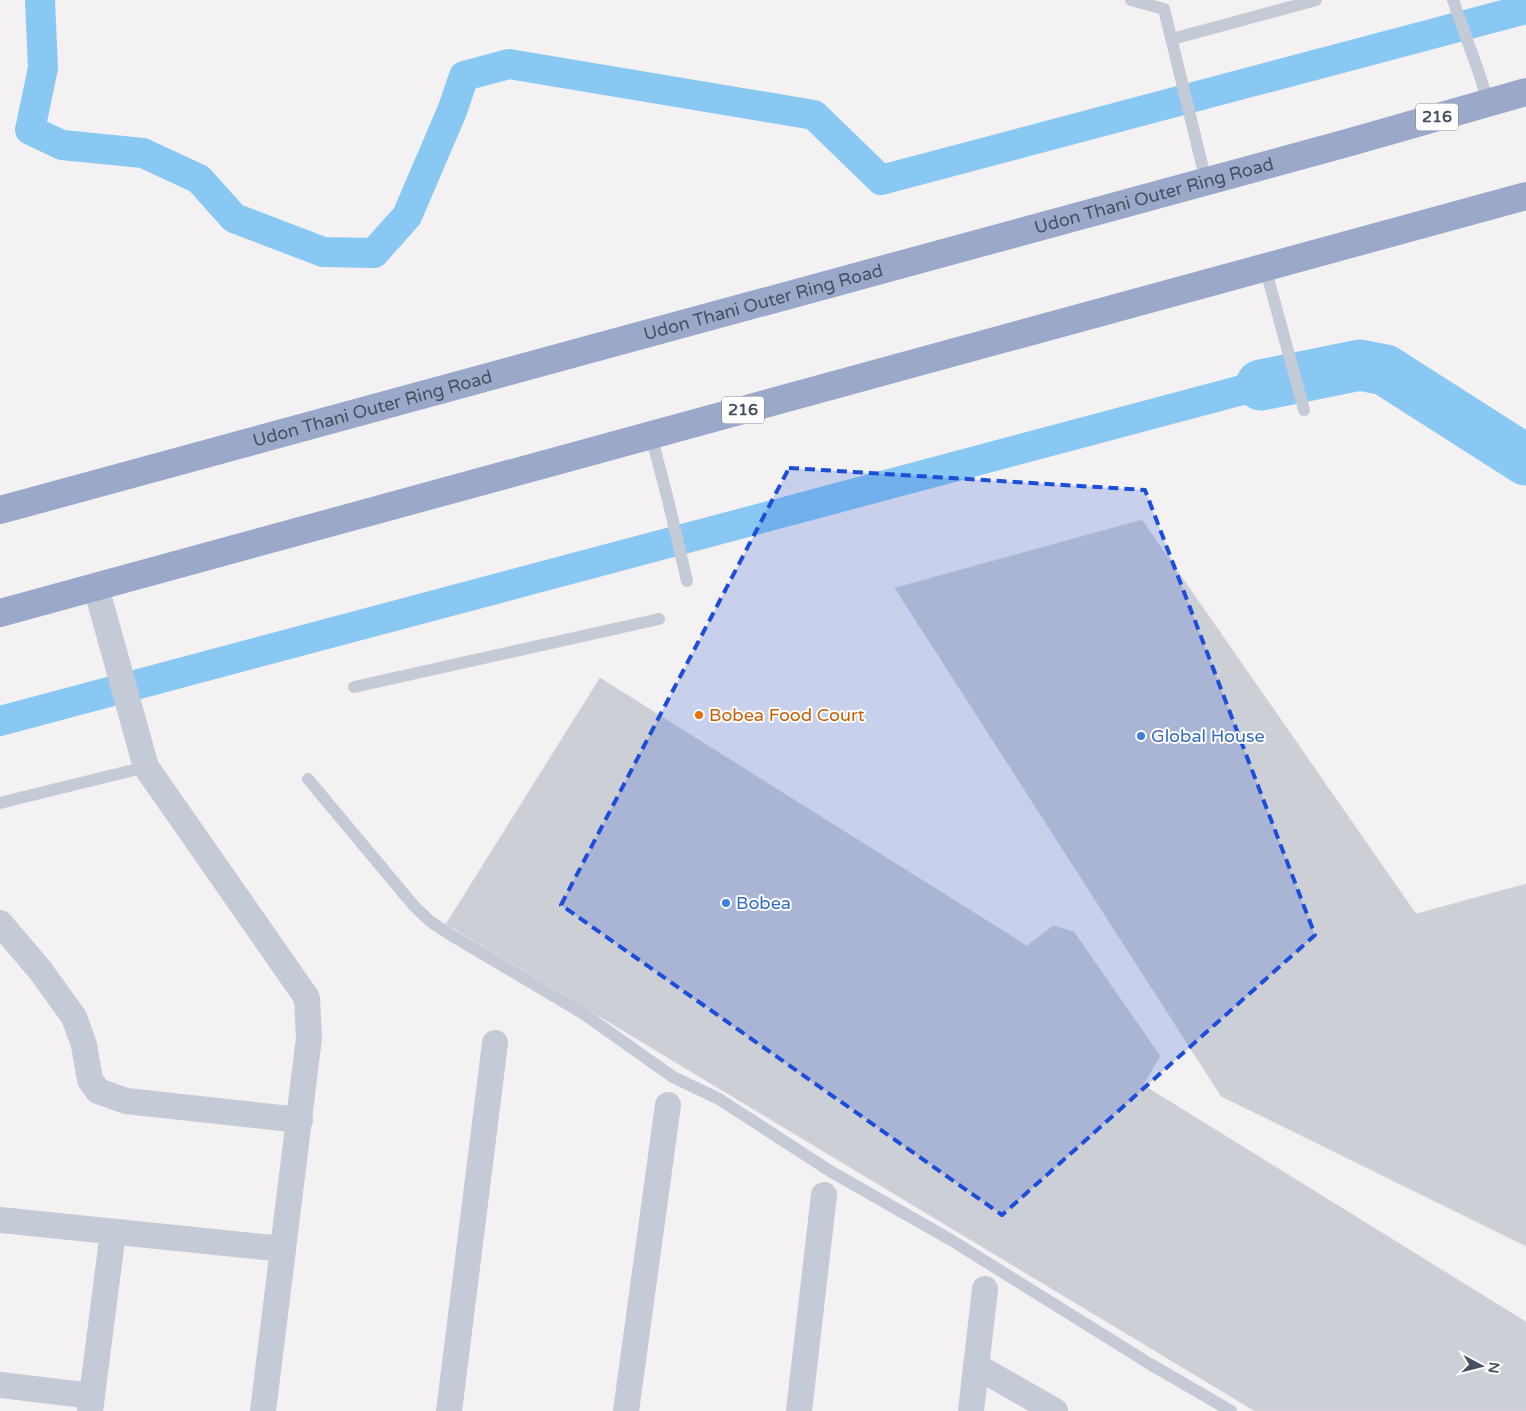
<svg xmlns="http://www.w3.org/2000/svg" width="1526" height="1411" font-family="'Varela Round',sans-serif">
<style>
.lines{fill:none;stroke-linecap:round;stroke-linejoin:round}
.canal{stroke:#88c8f2;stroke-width:30}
.river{stroke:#88c8f2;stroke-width:51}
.building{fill:#cdcfd6;stroke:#d5d5dd}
.service{stroke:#c4cad6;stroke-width:12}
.minor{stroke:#c4cad6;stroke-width:26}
.trunk{stroke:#9aa9ca;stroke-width:28}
.marked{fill:#1d4ed8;fill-opacity:0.2;stroke:#1d4ed8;stroke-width:4;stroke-dasharray:10 6;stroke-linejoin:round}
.food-dot{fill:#e8710a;stroke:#fff;stroke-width:2}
.shop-dot{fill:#3f7fe0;stroke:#fff;stroke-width:2}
.labels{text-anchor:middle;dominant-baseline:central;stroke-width:4;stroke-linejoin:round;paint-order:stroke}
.shield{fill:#fff;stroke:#7e8490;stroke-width:1}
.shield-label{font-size:16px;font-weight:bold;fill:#475060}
.street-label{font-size:18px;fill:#475060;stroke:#fff}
.food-label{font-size:18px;fill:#c56008;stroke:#fff;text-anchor:start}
.shop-label{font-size:18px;fill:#366cbe;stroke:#fff;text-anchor:start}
</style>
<rect width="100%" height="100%" fill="#f3f1f1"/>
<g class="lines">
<g class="canal">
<polyline points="40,0 43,68 30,130 62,145 143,153 199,179 234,218 323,252 374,253 407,216 452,111 464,76 509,64 814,115 881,180 1526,9"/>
<polyline points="0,721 1261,385"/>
</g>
<polyline class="river" points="1261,385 1360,365 1385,370 1526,460"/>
</g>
<g class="building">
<polygon points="1142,520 1416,914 1526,884 1526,1246 1221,1096 895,588"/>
<polygon points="600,678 1027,946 1053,926 1074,932 1160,1056 1143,1085 1526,1322 1526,1411 1255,1411 446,924"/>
</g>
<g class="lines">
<g class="service">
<polyline points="1131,0 1164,9 1206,181"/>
<polyline points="1453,0 1480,76 1488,102"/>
<polyline points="1172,39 1316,0"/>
<polyline points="1265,267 1304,410"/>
<polyline points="651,435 669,504 687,581"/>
<polyline points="354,687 659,619"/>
<polyline points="308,779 414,906 431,922 451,935 584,1014 673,1077 719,1099 830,1171 951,1240 1150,1364 1231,1411"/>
<polyline points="0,803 146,767"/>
</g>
<g class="minor">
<polyline points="96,587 146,767 307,998 309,1038 263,1411"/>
<polyline points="0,923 40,970 74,1017 84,1045 90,1080 98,1091 126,1101 300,1120"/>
<polyline points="0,1220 283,1249"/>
<polyline points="976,1366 1055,1411"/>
<polyline points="0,1385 92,1396"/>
<polyline points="90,1411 113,1232"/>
<polyline points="449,1411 495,1043"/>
<polyline points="626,1411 668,1105"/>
<polyline points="799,1411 824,1195"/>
<polyline points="971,1411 985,1289"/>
</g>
<g class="trunk">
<path id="s1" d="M0,510L1347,143L1526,92"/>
<polyline points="0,613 1526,196"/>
</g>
</g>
<path class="marked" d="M789,468L1145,490L1315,935L1002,1215L561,905Z"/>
<circle class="food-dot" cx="699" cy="715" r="5"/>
<g class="shop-dot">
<circle cx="1141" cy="736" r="5"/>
<circle cx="726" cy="903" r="5"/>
</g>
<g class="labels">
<g class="shield">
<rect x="1416" y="103.5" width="42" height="27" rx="4"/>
<rect x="722" y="396.5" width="42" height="27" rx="4"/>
</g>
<g class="shield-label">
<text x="1437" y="117">216</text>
<text x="743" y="410">216</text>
</g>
<g class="street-label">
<text stroke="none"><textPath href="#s1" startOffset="1196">Udon Thani Outer Ring Road</textPath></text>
<text stroke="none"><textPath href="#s1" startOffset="791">Udon Thani Outer Ring Road</textPath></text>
<text stroke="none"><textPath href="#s1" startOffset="386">Udon Thani Outer Ring Road</textPath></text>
</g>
<g class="food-label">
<text x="709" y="715">Bobea Food Court</text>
</g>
<g class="shop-label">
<text x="1151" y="736">Global House</text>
<text x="736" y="903">Bobea</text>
</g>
</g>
<g transform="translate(1481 1366) rotate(97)" stroke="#ffffff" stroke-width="4" paint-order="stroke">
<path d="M0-4L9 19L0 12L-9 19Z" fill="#475060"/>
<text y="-8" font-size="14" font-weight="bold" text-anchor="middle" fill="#475060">N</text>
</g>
</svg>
